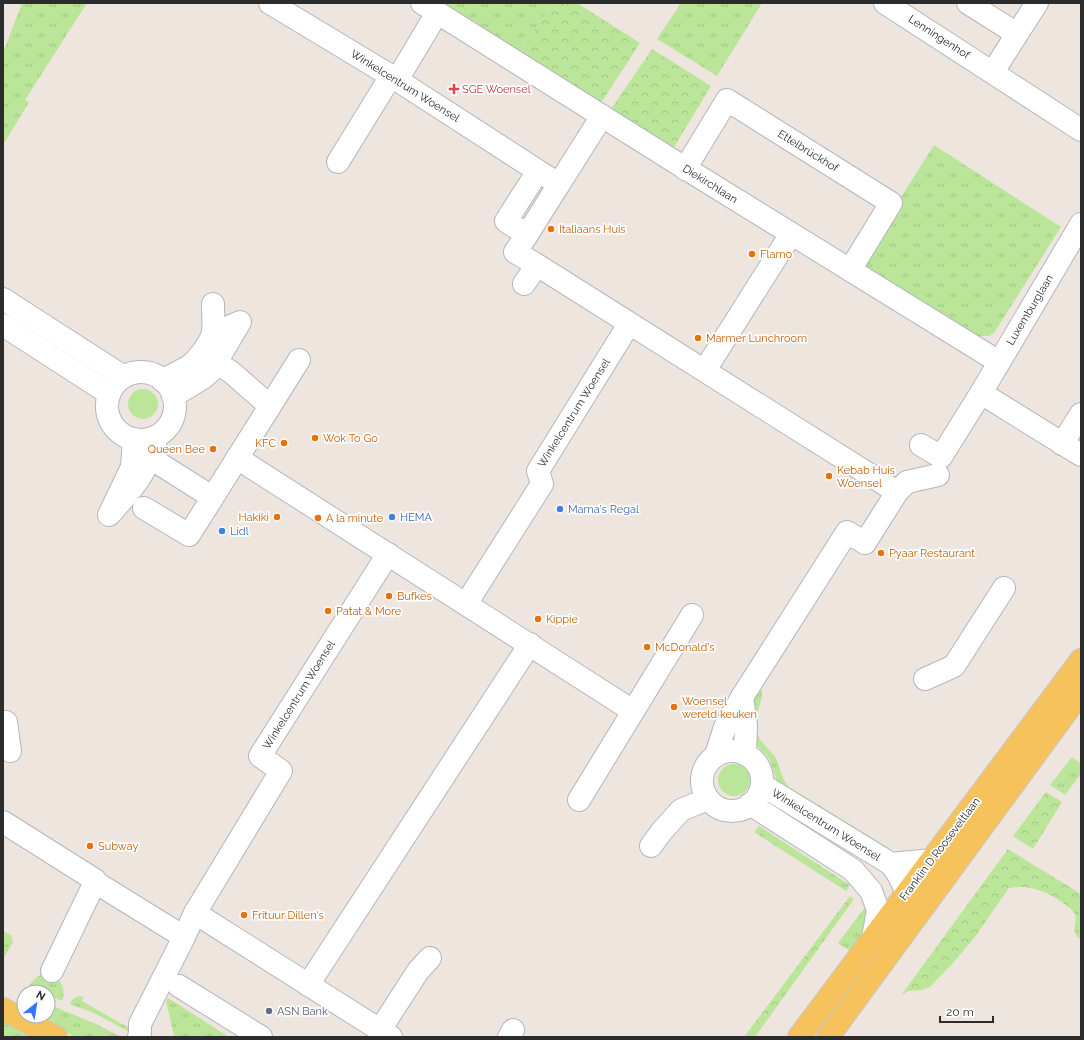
<svg xmlns="http://www.w3.org/2000/svg" width="1084" height="1040" font-family="Raleway,sans-serif">
<style>
.grass{fill:url(#grass-tufts)}
.forest{fill:url(#forest-crowns)}
.park{fill:#bbe699}
.lines{fill:none;stroke-linecap:round;stroke-linejoin:round}
.minor-casing{stroke:#b2b6c0;stroke-width:24}
.major-casing{stroke:#c8c8c8;stroke-width:24}
.minor{stroke:#fff;stroke-width:22}
.major{stroke:#f5c25c;stroke-width:22}
.health-dot{fill:#e0444e;stroke:#fff;stroke-width:1.5}
.food-dot{fill:#e8710a;stroke:#fff;stroke-width:1.5}
.shop-dot{fill:#3f7fe0;stroke:#fff;stroke-width:1.5}
.service-dot{fill:#5c6f8a;stroke:#fff;stroke-width:1.5}
.labels{text-anchor:middle;dominant-baseline:central;stroke-width:3.5;stroke-linejoin:round;paint-order:stroke}
.street-label{font-size:11px;fill:#2c2c2c;stroke:#fff}
.health-label{font-size:11px;fill:#be3a42;stroke:#fff;text-anchor:start}
.food-label{font-size:11px;fill:#c56008;stroke:#fff;text-anchor:start}
.shop-label{font-size:11px;fill:#366cbe;stroke:#fff;text-anchor:start}
.service-label{font-size:11px;fill:#4e5e75;stroke:#fff;text-anchor:start}
</style>
<defs>
<pattern id="grass-tufts" width="24" height="20" patternUnits="userSpaceOnUse"><rect width="24" height="20" fill="#bbe699"/><path d="M3 7l-1-3M5 7V3M7 7l1-3M15 17l-1-3M17 17v-4M19 17l1-3" fill="none" stroke="#a1c584"/></pattern>
<pattern id="forest-crowns" width="20" height="18" patternUnits="userSpaceOnUse"><rect width="20" height="18" fill="#bbe699"/><path d="M2 6a3 3 0 1 1 6 0M12 15a3 3 0 1 1 6 0" fill="none" stroke="#a1c584"/></pattern>
</defs>
<rect width="100%" height="100%" fill="#eee6de"/>
<g class="grass">
<polygon points="22,3 87,3 25,100 29,102 3,145 3,53"/>
<polygon points="441,3 553,3 520,52"/>
<polygon points="681,3 762,3 717,76 657,39"/>
<polygon points="934,145 1061,227 994,333 989,336 977,336 858,265"/>
<path d="M758,690H762C763,703 754,715 756,729C757,740 769,748 775,757C781,767 780,777 789,787L889,848L885,855L777,783L770,761L766,755L758,747L752,739L750,708Z"/>
<polygon points="1072,757 1081,763 1081,774 1065,795 1050,785"/>
<polygon points="759,826 850,885 846,891 754,832"/>
<polygon points="866,906 868,907 864,934 850,951 838,943"/>
<polygon points="3,931 11,935 13,942 3,959"/>
<path d="M41,975C57,973 68,986 62,1001L48,995V992H43L29,985L37,977Z"/>
<polygon points="78,996 84,997 82,1001 129,1028 135,1035 94,1013 70,1004 72,1000"/>
<polygon points="168,998 229,1037 176,1037 174,1036 166,1001"/>
<polygon points="48,1004 96,1024 121,1037 75,1037 36,1016 48,1016"/>
<polygon points="3,1020 39,1037 3,1037"/>
</g>
<g class="forest">
<polygon points="553,3 577,3 640,43 601,103 520,52"/>
<polygon points="652,49 711,86 673,149 611,109"/>
<polygon points="1046,792 1062,802 1033,849 1013,836"/>
<path d="M1008,849L1081,894V939C1069,934 1078,923 1075,915C1074,911 1070,908 1067,906C1051,893 1030,884 1009,888L975,937L953,963L930,987L921,990L909,991L902,994Z"/>
<polygon points="850,896 854,899 755,1037 744,1037"/>
</g>
<g class="park">
<circle cx="143" cy="404" r="15"/>
<circle cx="734" cy="780" r="16"/>
</g>
<g class="lines">
<g class="minor-casing">
<g id="minor">
<polyline points="270,3 391,76 538,171 506,221 527,235 515,252 537,265"/>
<polyline points="422,3 672,160 999,362"/>
<polyline points="885,3 1081,130"/>
<polyline points="968,3 1017,34 993,72"/>
<polyline points="1017,34 1037,3"/>
<polyline points="397,80 437,13"/>
<polyline points="338,162 391,76"/>
<polyline points="685,169 727,100 891,203 850,270"/>
<polyline points="538,171 559,184 602,116"/>
<polyline points="527,235 559,184"/>
<polyline points="524,284 537,265 897,492 865,543 847,532 742,697 725,727 716,755"/>
<polyline points="3,299 124,377"/>
<polyline points="3,325 102,389 109,395"/>
<polyline points="220,365 231,372 270,406"/>
<polyline points="705,370 791,234"/>
<circle cx="141" cy="406" r="34"/>
<path d="M163,381C171,375 179,372 188,367C197,361 211,343 213,332C214,323 213,313 213,304"/>
<polyline points="981,393 1081,455"/>
<polyline points="173,396 203,378 211,371 240,322 213,334"/>
<path d="M134,439L132,467L109,515C133,488 148,473 157,436"/>
<polyline points="1062,444 1081,414"/>
<polyline points="921,445 941,457 981,393 1081,224"/>
<polyline points="237,458 633,711"/>
<polyline points="155,461 212,497"/>
<polyline points="897,492 907,482 938,475"/>
<polyline points="144,508 189,535 299,360"/>
<polyline points="466,604 542,484 538,471 629,324"/>
<polyline points="925,679 954,666 1004,588"/>
<polyline points="742,697 746,725 745,754"/>
<polyline points="6,722 10,751"/>
<circle cx="732" cy="781" r="30"/>
<path d="M762,785L891,864C902,878 908,893 909,910"/>
<polyline points="579,800 692,615"/>
<polyline points="750,804 853,870 871,891 878,910 873,938"/>
<polyline points="3,822 95,880 95,882 184,937"/>
<polyline points="651,846 662,831 681,810 708,799"/>
<polyline points="891,864 932,860"/>
<polyline points="195,913 391,1037"/>
<polyline points="52,971 95,882"/>
<polyline points="308,985 530,644"/>
<polyline points="179,986 261,1037"/>
<polyline points="380,1030 418,971 430,958"/>
<polyline points="139,1037 140,1033 140,1024 184,937 195,913 281,771 260,756 388,554"/>
<polyline points="509,1037 513,1030"/>
</g>
</g>
<g class="major-casing">
<g id="major">
<polyline points="3,1009 56,1037"/>
<polyline points="799,1037 1081,660"/>
<polyline points="828,1037 1081,692"/>
</g>
</g>
<use href="#minor" class="minor"/>
<use href="#major" class="major"/>
</g>
<path class="health-dot" d="M452 83h4v4h4v4h-4v4h-4v-4h-4v-4h4z"/>
<g class="food-dot">
<circle cx="551" cy="229" r="4"/>
<circle cx="752" cy="254" r="4"/>
<circle cx="698" cy="338" r="4"/>
<circle cx="315" cy="438" r="4"/>
<circle cx="284" cy="443" r="4"/>
<circle cx="213" cy="449" r="4"/>
<circle cx="829" cy="476" r="4"/>
<circle cx="277" cy="517" r="4"/>
<circle cx="318" cy="518" r="4"/>
<circle cx="881" cy="553" r="4"/>
<circle cx="389" cy="596" r="4"/>
<circle cx="328" cy="611" r="4"/>
<circle cx="538" cy="619" r="4"/>
<circle cx="647" cy="647" r="4"/>
<circle cx="674" cy="707" r="4"/>
<circle cx="90" cy="846" r="4"/>
<circle cx="244" cy="915" r="4"/>
</g>
<g class="shop-dot">
<circle cx="560" cy="509" r="4"/>
<circle cx="392" cy="517" r="4"/>
<circle cx="222" cy="531" r="4"/>
</g>
<circle class="service-dot" cx="269" cy="1011" r="4"/>
<g class="labels">
<g class="street-label">
<text transform="translate(939 37) rotate(33)">Lenningenhof</text>
<text transform="translate(405 86) rotate(32)">Winkelcentrum Woensel</text>
<text transform="translate(808 151) rotate(32)">Ettelbrückhof</text>
<text transform="translate(710 184) rotate(32)">Diekirchlaan</text>
<text transform="translate(1030 310) rotate(-59)">Luxemburglaan</text>
<text transform="translate(574 413) rotate(-58)">Winkelcentrum Woensel</text>
<text transform="translate(299 695) rotate(-58)">Winkelcentrum Woensel</text>
<text transform="translate(826 825) rotate(32)">Winkelcentrum Woensel</text>
<text transform="translate(940 849) rotate(-53)">Franklin D Rooseveltlaan</text>
</g>
<g class="health-label">
<text x="462" y="89">SGE Woensel</text>
</g>
<g class="food-label">
<text x="559" y="229">Italiaans Huis</text>
<text x="760" y="254">Flamo</text>
<text x="706" y="338">Marmer Lunchroom</text>
<text x="323" y="438">Wok To Go</text>
<text x="276" y="443" text-anchor="end">KFC</text>
<text x="205" y="449" text-anchor="end">Queen Bee</text>
<text x="837" y="470">Kebab Huis<tspan x="837" dy="13">Woensel</tspan></text>
<text x="269" y="517" text-anchor="end">Hakiki</text>
<text x="326" y="518">A la minute</text>
<text x="889" y="553">Pyaar Restaurant</text>
<text x="397" y="596">Bufkes</text>
<text x="336" y="611">Patat &amp; More</text>
<text x="546" y="619">Kippie</text>
<text x="655" y="647">McDonald's</text>
<text x="682" y="701">Woensel<tspan x="682" dy="13">wereld keuken</tspan></text>
<text x="98" y="846">Subway</text>
<text x="252" y="915">Frituur Dillen's</text>
</g>
<g class="shop-label">
<text x="568" y="509">Mama's Regal</text>
<text x="400" y="517">HEMA</text>
<text x="230" y="531">Lidl</text>
</g>
<g class="service-label">
<text x="277" y="1011">ASN Bank</text>
</g>
</g>
<rect width="1084" height="1040" fill="none" stroke="#2c2c2c" stroke-width="8"/>
<g transform="translate(36 1004) rotate(30)"><circle r="19" fill="#ffffff" stroke="#ababab"/>
<path d="M0-3L7 15L0 10L-7 15Z" fill="#3a73ff"/>
<text y="-6" font-size="11" font-weight="bold" text-anchor="middle" fill="#2c2c2c">N</text>
</g>
<path d="M940 1016v6h53v-6" fill="none" stroke="#2c2c2c" stroke-width="2"/>
<text x="946" y="1016" font-size="12" fill="#2c2c2c" stroke="#ffffff" stroke-width="3" paint-order="stroke">20 m</text>
</svg>
